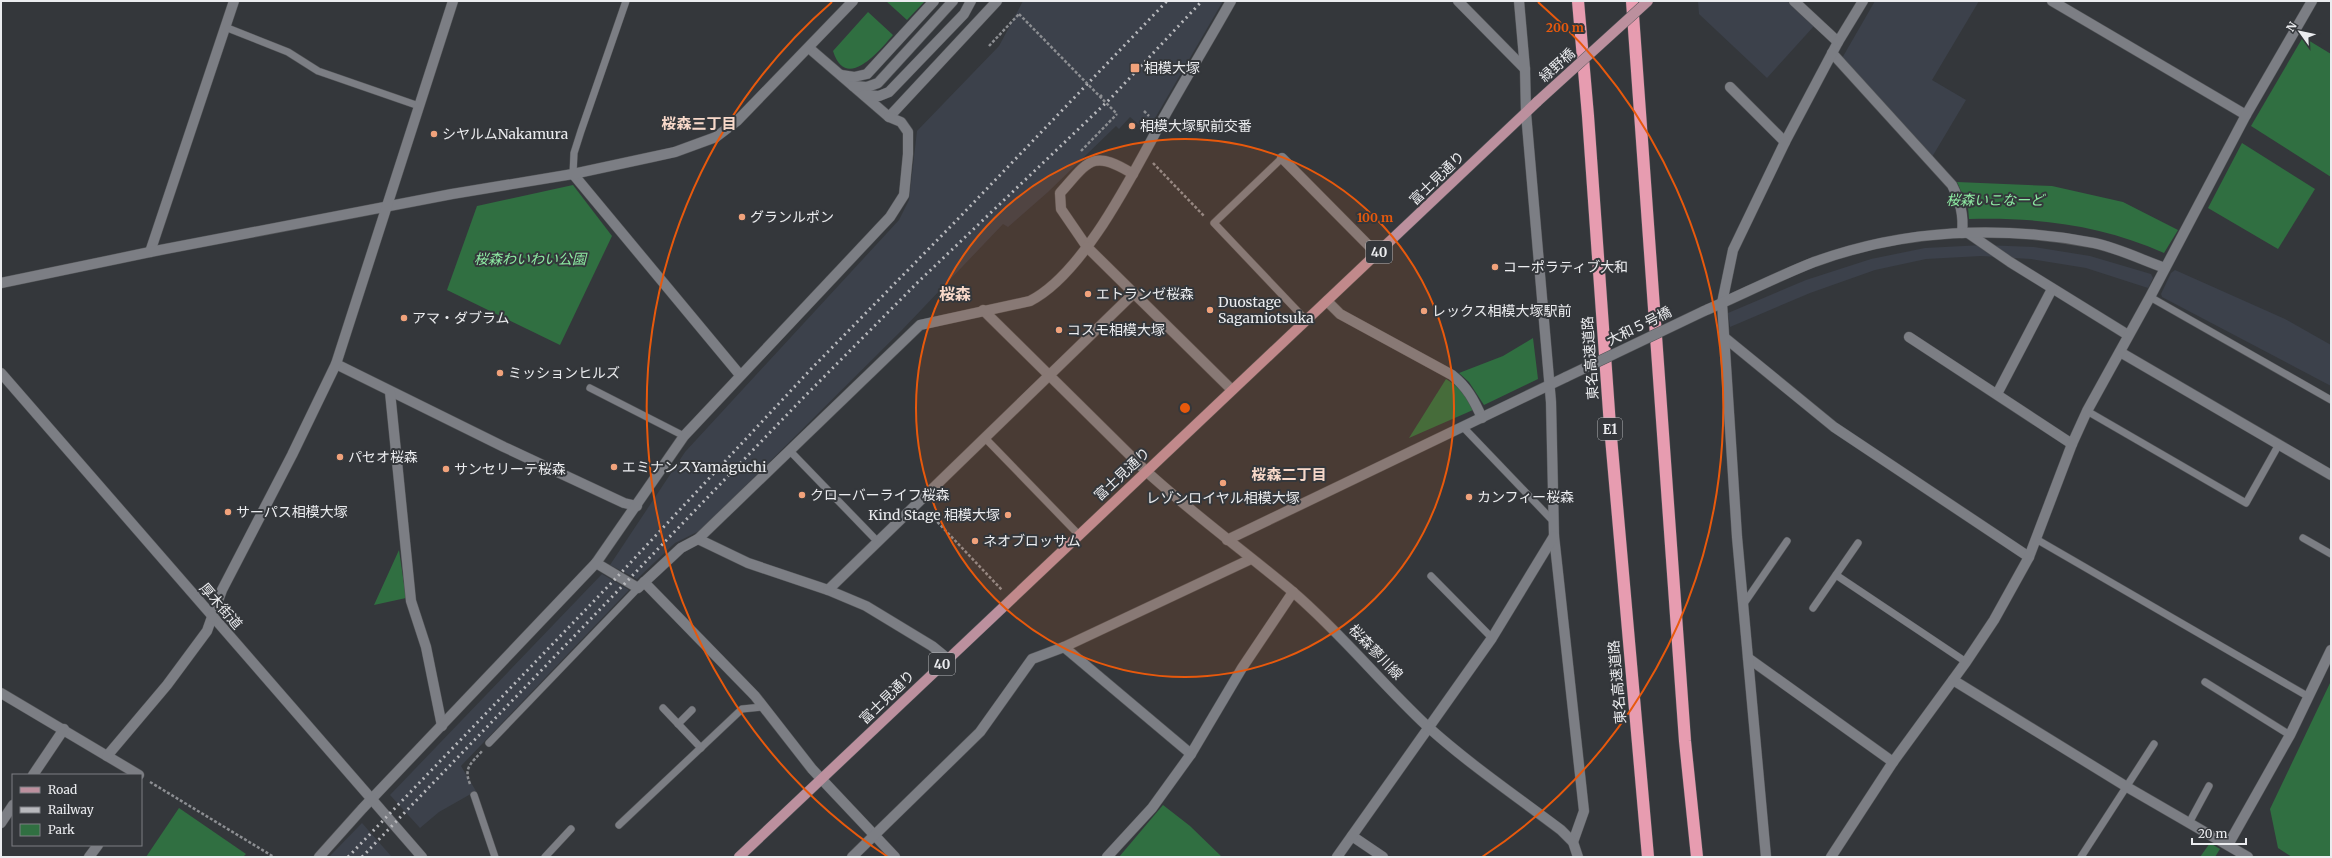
<svg xmlns="http://www.w3.org/2000/svg" width="2332" height="858" font-family="Merriweather,'Noto Sans JP',serif">
<style>
.built{fill:#3c414b}
.green{fill:#306f41}
.lines{fill:none;stroke-linecap:round;stroke-linejoin:round}
.service-casing{stroke:#525457;stroke-width:8}
.minor-casing{stroke:#525457;stroke-width:11}
.tertiary-casing{stroke:#525457;stroke-width:11}
.primary-casing{stroke:#525457;stroke-width:11}
.motorway-casing{stroke:#525457;stroke-width:13}
.path{stroke:#8c8e92;stroke-width:2.5;stroke-dasharray:3 2;stroke-linecap:butt}
.service{stroke:#7c7e84;stroke-width:7}
.minor{stroke:#7c7e84;stroke-width:10}
.tertiary{stroke:#7c7e84;stroke-width:10}
.primary{stroke:#bc909e;stroke-width:10}
.motorway{stroke:#e79cb0;stroke-width:12}
.rail{stroke:#b8b9bd;stroke-width:3;stroke-dasharray:2 4;stroke-linecap:butt}
.tertiary-bridge-casing{stroke:#525457;stroke-width:11;stroke-linecap:butt}
.primary-bridge-casing{stroke:#525457;stroke-width:11;stroke-linecap:butt}
.path-bridge{stroke:#8c8e92;stroke-width:2.5;stroke-dasharray:3 2;stroke-linecap:butt}
.tertiary-bridge{stroke:#7c7e84;stroke-width:10}
.primary-bridge{stroke:#bc909e;stroke-width:10}
.ring{fill:none;stroke:#e8590c;stroke-width:2}
.poi-dot{fill:#f1a27b;stroke:#34373b;stroke-width:1.5}
.labels{text-anchor:middle;dominant-baseline:central;stroke-width:4;stroke-linejoin:round;paint-order:stroke}
.shield{fill:#34373b;stroke:#b4b6b9;stroke-width:1}
.shield-label{font-size:13px;font-weight:bold;fill:#ebecef}
.street-label{font-size:14px;fill:#ebecef;stroke:#34373b}
.poi-label{font-size:14px;fill:#ebecef;stroke:#34373b;text-anchor:start}
.park-label{font-size:14px;font-style:italic;fill:#8eeba3;stroke:#34373b}
.neighbourhood-label{font-size:15px;font-weight:bold;fill:#f8d9ca;stroke:#34373b}
.quarter-label{font-size:16px;font-weight:bold;fill:#f8d9ca;stroke:#34373b}
.centre{fill:#e8590c;stroke:#34373b;stroke-width:2}
.ring-label{font-size:12px;text-anchor:middle;font-weight:bold;fill:#e8590c;stroke:#34373b;stroke-width:4;stroke-linejoin:round;paint-order:stroke}
</style>
<rect width="100%" height="100%" fill="#34373b"/>
<g class="built">
<polygon points="1023,1 1223,1 1147,132 1130,117 1119,129 1116,126 1048,192 1008,227 1003,224 902,330 701,530 675,543 637,579 610,565 685,452 899,220 909,200 917,131 999,46"/>
<polygon points="1698,1 1787,1 1814,26 1767,78 1699,14"/>
<polygon points="1875,1 1979,1 1932,80 1966,100 1932,157 1841,60"/>
<polygon points="1983,245 2034,247 2090,256 2151,274 2153,278 2148,288 2086,268 2031,259 1981,256 1926,259 1875,270 1810,293 1730,327 1728,313 1806,280 1871,259 1925,248"/>
<polygon points="2175,270 2285,319 2331,345 2331,386 2162,297 2161,294 2171,273"/>
<polygon points="602,574 629,590 461,766 476,791 439,812 420,828 390,795"/>
<polygon points="362,823 391,856 329,857"/>
</g>
<g class="green">
<polygon points="886,1 925,1 907,20"/>
<path d="M868,12L893,35C879,51 846,92 833,51Z"/>
<polygon points="2303,37 2331,54 2331,177 2251,126"/>
<polygon points="2242,143 2315,189 2278,249 2208,208"/>
<path d="M1957,182L2052,186L2123,202L2178,230L2164,253C2102,225 2036,217 1969,219L1968,207Z"/>
<polygon points="573,185 612,236 560,345 447,290 477,206"/>
<polygon points="1533,338 1538,379 1484,405 1469,382 1459,373 1503,356"/>
<path d="M1446,379C1459,387 1466,395 1473,410L1409,438Z"/>
<polygon points="399,550 406,598 374,605"/>
<polygon points="2331,681 2331,857 2292,857 2278,848 2270,809"/>
<polygon points="1163,805 1190,826 1222,857 1119,857"/>
<polygon points="179,808 246,854 243,857 146,857"/>
<polygon points="2210,843 2220,849 2215,857 2200,857"/>
</g>
<g class="lines">
<g class="service-casing">
<g id="service">
<polyline points="225,27 288,52 318,71 419,106"/>
<polyline points="1282,158 1214,223 1306,320"/>
<polyline points="573,174 574,153 581,131 626,1"/>
<polyline points="2150,297 2331,400"/>
<polyline points="590,388 684,436"/>
<polyline points="2087,411 2246,503 2278,446"/>
<polyline points="1463,427 1554,522"/>
<polyline points="985,438 1079,535"/>
<polyline points="790,451 878,542"/>
<polyline points="2303,538 2331,554"/>
<polyline points="2036,539 2309,697"/>
<polyline points="1836,575 1966,662"/>
<polyline points="1431,576 1492,638"/>
<polyline points="1743,605 1787,541"/>
<polyline points="1813,608 1858,543"/>
<polyline points="2205,682 2290,735"/>
<polyline points="663,708 701,748"/>
<polyline points="678,724 692,710"/>
<polyline points="489,743 638,588"/>
<polyline points="474,795 495,857"/>
<polyline points="2189,823 2209,786"/>
<polyline points="619,825 742,709 762,707"/>
<polyline points="545,857 571,829"/>
<polyline points="2081,857 2154,744"/>
</g>
</g>
<g class="minor-casing">
<g id="minor">
<polyline points="1458,1 1525,69"/>
<polyline points="1519,1 1525,69 1526,113 1551,402 1554,536 1584,811 1573,842"/>
<polyline points="1794,1 1838,42"/>
<polyline points="2052,1 2246,115"/>
<polyline points="809,48 889,117 997,1"/>
<path d="M1832,53L1952,185C1960,201 1964,215 1962,233"/>
<polyline points="841,75 854,77 867,74 934,1"/>
<polyline points="853,86 867,87 878,83 953,1"/>
<polyline points="1730,87 1785,142"/>
<polyline points="864,95 879,96 889,92 964,14 971,1"/>
<polyline points="1282,158 1377,254"/>
<polyline points="573,174 740,375"/>
<polyline points="1968,233 2010,262 2128,335"/>
<path d="M1087,247L1061,209L1060,193C1088,162 1092,148 1133,174"/>
<polyline points="150,252 234,1"/>
<path d="M1327,301L1340,314L1452,375C1467,387 1474,400 1482,418"/>
<polyline points="983,310 1146,471"/>
<polyline points="1724,337 1834,427 2029,557"/>
<polyline points="1909,337 2072,444"/>
<polyline points="2120,352 2331,475"/>
<polyline points="336,364 504,447 624,503 637,506"/>
<polyline points="390,392 411,601 426,647 442,726"/>
<polyline points="1997,394 2052,289"/>
<polyline points="698,539 748,563 828,590 866,606 932,646 948,659"/>
<path d="M596,563L638,588L681,548L698,539L920,325L1030,301C1085,273 1134,171 1164,117C1186,78 1209,40 1231,1"/>
<polyline points="644,582 755,696 812,769 895,857"/>
<polyline points="828,590 1133,294"/>
<polyline points="1064,647 1191,754"/>
<polyline points="1748,658 1893,762"/>
<polyline points="1953,680 2127,787 2248,857"/>
<polyline points="1,693 139,775"/>
<polyline points="107,756 167,685 207,631 212,617"/>
<polyline points="33,775 64,729"/>
<polyline points="1,823 13,805"/>
<polyline points="1352,836 1383,857"/>
<polyline points="2228,845 2290,735 2331,650"/>
<polyline points="89,857 98,845"/>
<polyline points="319,857 362,809 596,563 684,436 890,217 904,195 908,154 908,132 901,122 889,117"/>
<polyline points="852,857 980,732 1032,659 1064,647 1251,559"/>
<polyline points="1107,857 1152,808 1191,754 1242,668 1293,592"/>
<polyline points="1337,857 1492,638 1554,536"/>
<polyline points="1766,857 1737,537 1722,303 1733,250 1785,142 1838,42 1863,1"/>
<polyline points="1831,857 1893,762 1966,662 1994,620 2029,557 2072,444 2087,411 2150,297 2246,115 2312,1"/>
</g>
</g>
<g class="tertiary-casing">
<g id="tertiary">
<polyline points="1087,247 1232,390"/>
<polyline points="1,283 150,252 452,194 573,174 652,157 675,152 716,137 737,121 853,1"/>
<path d="M1704,311C1741,295 1776,277 1814,262C1904,229 2001,225 2094,243C2118,248 2142,260 2165,268"/>
<polyline points="1,373 422,857"/>
<path d="M1146,471C1193,514 1244,551 1293,592C1341,633 1381,683 1427,726C1469,764 1516,796 1561,830L1573,842L1578,857"/>
<polyline points="1227,540 1566,377"/>
<polyline points="212,617 222,590 292,455 336,364 453,1"/>
</g>
</g>
<g class="primary-casing">
<polyline id="primary" points="739,857 1538,101"/>
</g>
<g class="motorway-casing">
<g id="motorway">
<polyline points="1578,1 1588,116 1610,426 1648,857"/>
<polyline points="1632,1 1685,741 1697,857"/>
</g>
</g>
<g class="path">
<polyline points="989,46 1019,14"/>
<polyline points="1100,97 1102,95"/>
<polyline points="1144,111 1149,116"/>
<polyline points="1081,151 1117,114"/>
<polyline points="1153,163 1204,216"/>
<polyline points="927,511 1002,590"/>
<polyline points="150,782 274,857"/>
<path d="M470,784C463,767 472,763 482,751"/>
</g>
<use href="#service" class="service"/>
<use href="#minor" class="minor"/>
<use href="#tertiary" class="tertiary"/>
<use href="#primary" class="primary"/>
<use href="#motorway" class="motorway"/>
<g class="rail">
<polyline points="348,857 618,576 812,368 955,222 1167,1"/>
<polyline points="362,857 804,397 917,283 1110,99 1202,1"/>
</g>
<g class="tertiary-bridge-casing">
<polyline id="tertiary-bridge" points="1566,377 1704,311"/>
</g>
<g class="primary-bridge-casing">
<polyline id="primary-bridge" points="1538,101 1648,1"/>
</g>
<polyline class="path-bridge" points="1019,14 1117,114"/>
<use href="#tertiary-bridge" class="tertiary-bridge"/>
<use href="#primary-bridge" class="primary-bridge"/>
</g>
<circle cx="1185" cy="408" r="269" fill="#e8590c" fill-opacity=".12"/>
<g class="ring">
<circle cx="1185" cy="408" r="269"/>
<path d="M888 857A538 538 0 0 1 832 2M1538 2A538 538 0 0 1 1482 857"/>
</g>
<g class="poi-dot">
<rect x="1130" y="63" width="10" height="10" rx="2"/>
<circle cx="1132" cy="126" r="4"/>
<circle cx="434" cy="134" r="4"/>
<circle cx="742" cy="217" r="4"/>
<circle cx="1495" cy="267" r="4"/>
<circle cx="1088" cy="294" r="4"/>
<circle cx="1210" cy="310" r="4"/>
<circle cx="1424" cy="311" r="4"/>
<circle cx="404" cy="318" r="4"/>
<circle cx="1059" cy="330" r="4"/>
<circle cx="500" cy="373" r="4"/>
<circle cx="340" cy="457" r="4"/>
<circle cx="614" cy="467" r="4"/>
<circle cx="446" cy="469" r="4"/>
<circle cx="1223" cy="483" r="4"/>
<circle cx="802" cy="495" r="4"/>
<circle cx="1469" cy="497" r="4"/>
<circle cx="228" cy="512" r="4"/>
<circle cx="1008" cy="515" r="4"/>
<circle cx="975" cy="541" r="4"/>
</g>
<g class="labels">
<g class="shield">
<rect x="1366" y="241" width="26" height="22" rx="3"/>
<rect x="1598" y="418" width="24" height="22" rx="3"/>
<rect x="929" y="653" width="26" height="22" rx="3"/>
</g>
<g class="shield-label">
<text x="1379" y="252">40</text>
<text x="1610" y="429">E1</text>
<text x="942" y="664">40</text>
</g>
<g class="street-label">
<text transform="translate(1557 65) rotate(-42)">緑野橋</text>
<text transform="translate(1437 178) rotate(-44)">富士見通り</text>
<text transform="translate(1639 326) rotate(-26)">大和５号橋</text>
<text transform="translate(1590 358) rotate(-94)">東名高速道路</text>
<text transform="translate(1122 474) rotate(-43)">富士見通り</text>
<text transform="translate(221 606) rotate(49)">厚木街道</text>
<text transform="translate(1376 652) rotate(46)">桜森蓼川線</text>
<text transform="translate(1617 682) rotate(-95)">東名高速道路</text>
<text transform="translate(887 697) rotate(-44)">富士見通り</text>
</g>
<g class="poi-label">
<text x="1144" y="68">相模大塚</text>
<text x="1140" y="126">相模大塚駅前交番</text>
<text x="442" y="134">シヤルムNakamura</text>
<text x="750" y="217">グランルポン</text>
<text x="1503" y="267">コーポラティブ大和</text>
<text x="1096" y="294">エトランゼ桜森</text>
<text x="1218" y="302">Duostage<tspan x="1218" dy="16">Sagamiotsuka</tspan></text>
<text x="1432" y="311">レックス相模大塚駅前</text>
<text x="412" y="318">アマ・ダブラム</text>
<text x="1067" y="330">コスモ相模大塚</text>
<text x="508" y="373">ミッションヒルズ</text>
<text x="348" y="457">パセオ桜森</text>
<text x="622" y="467">エミナンスYamaguchi</text>
<text x="454" y="469">サンセリーテ桜森</text>
<text x="810" y="495">クローバーライフ桜森</text>
<text x="1477" y="497">カンフィー桜森</text>
<text x="1223" y="498" text-anchor="middle">レゾンロイヤル相模大塚</text>
<text x="236" y="512">サーパス相模大塚</text>
<text x="1000" y="515" text-anchor="end">Kind Stage 相模大塚</text>
<text x="983" y="541">ネオブロッサム</text>
</g>
<g class="park-label">
<text x="1995" y="200">桜森いこなーど</text>
<text x="530" y="259">桜森わいわい公園</text>
</g>
<g class="neighbourhood-label">
<text x="699" y="123">桜森三丁目</text>
<text x="1289" y="474">桜森二丁目</text>
</g>
<g class="quarter-label">
<text x="955" y="294">桜森</text>
</g>
</g>
<circle cx="1185" cy="408" r="6" class="centre"/>
<g class="ring-label">
<text x="1565" y="32">200 m</text>
<text x="1375" y="222">100 m</text>
</g>
<rect width="2332" height="858" fill="none" stroke="#ebecef" stroke-width="4"/>
<rect x="12" y="774" width="130" height="72" fill="#34373b" stroke="#7d7f83"/>
<rect x="20" y="787" width="20" height="6" fill="#bc909e" stroke="#7d7f83"/>
<text x="48" y="794" font-size="12" fill="#ebecef">Road</text>
<rect x="20" y="807" width="20" height="6" fill="#b8b9bd" stroke="#7d7f83"/>
<text x="48" y="814" font-size="12" fill="#ebecef">Railway</text>
<rect x="20" y="824" width="20" height="12" fill="#306f41" stroke="#7d7f83"/>
<text x="48" y="834" font-size="12" fill="#ebecef">Park</text>
<g transform="translate(2300 32) rotate(303)" stroke="#34373b" stroke-width="3" paint-order="stroke">
<path d="M0-3L7 15L0 10L-7 15Z" fill="#ebecef"/>
<text y="-6" font-size="11" font-weight="bold" text-anchor="middle" fill="#ebecef">N</text>
</g>
<path d="M2192 838v6h54v-6" fill="none" stroke="#ebecef" stroke-width="2"/>
<text x="2198" y="838" font-size="12" fill="#ebecef" stroke="#34373b" stroke-width="3" paint-order="stroke">20 m</text>
</svg>
